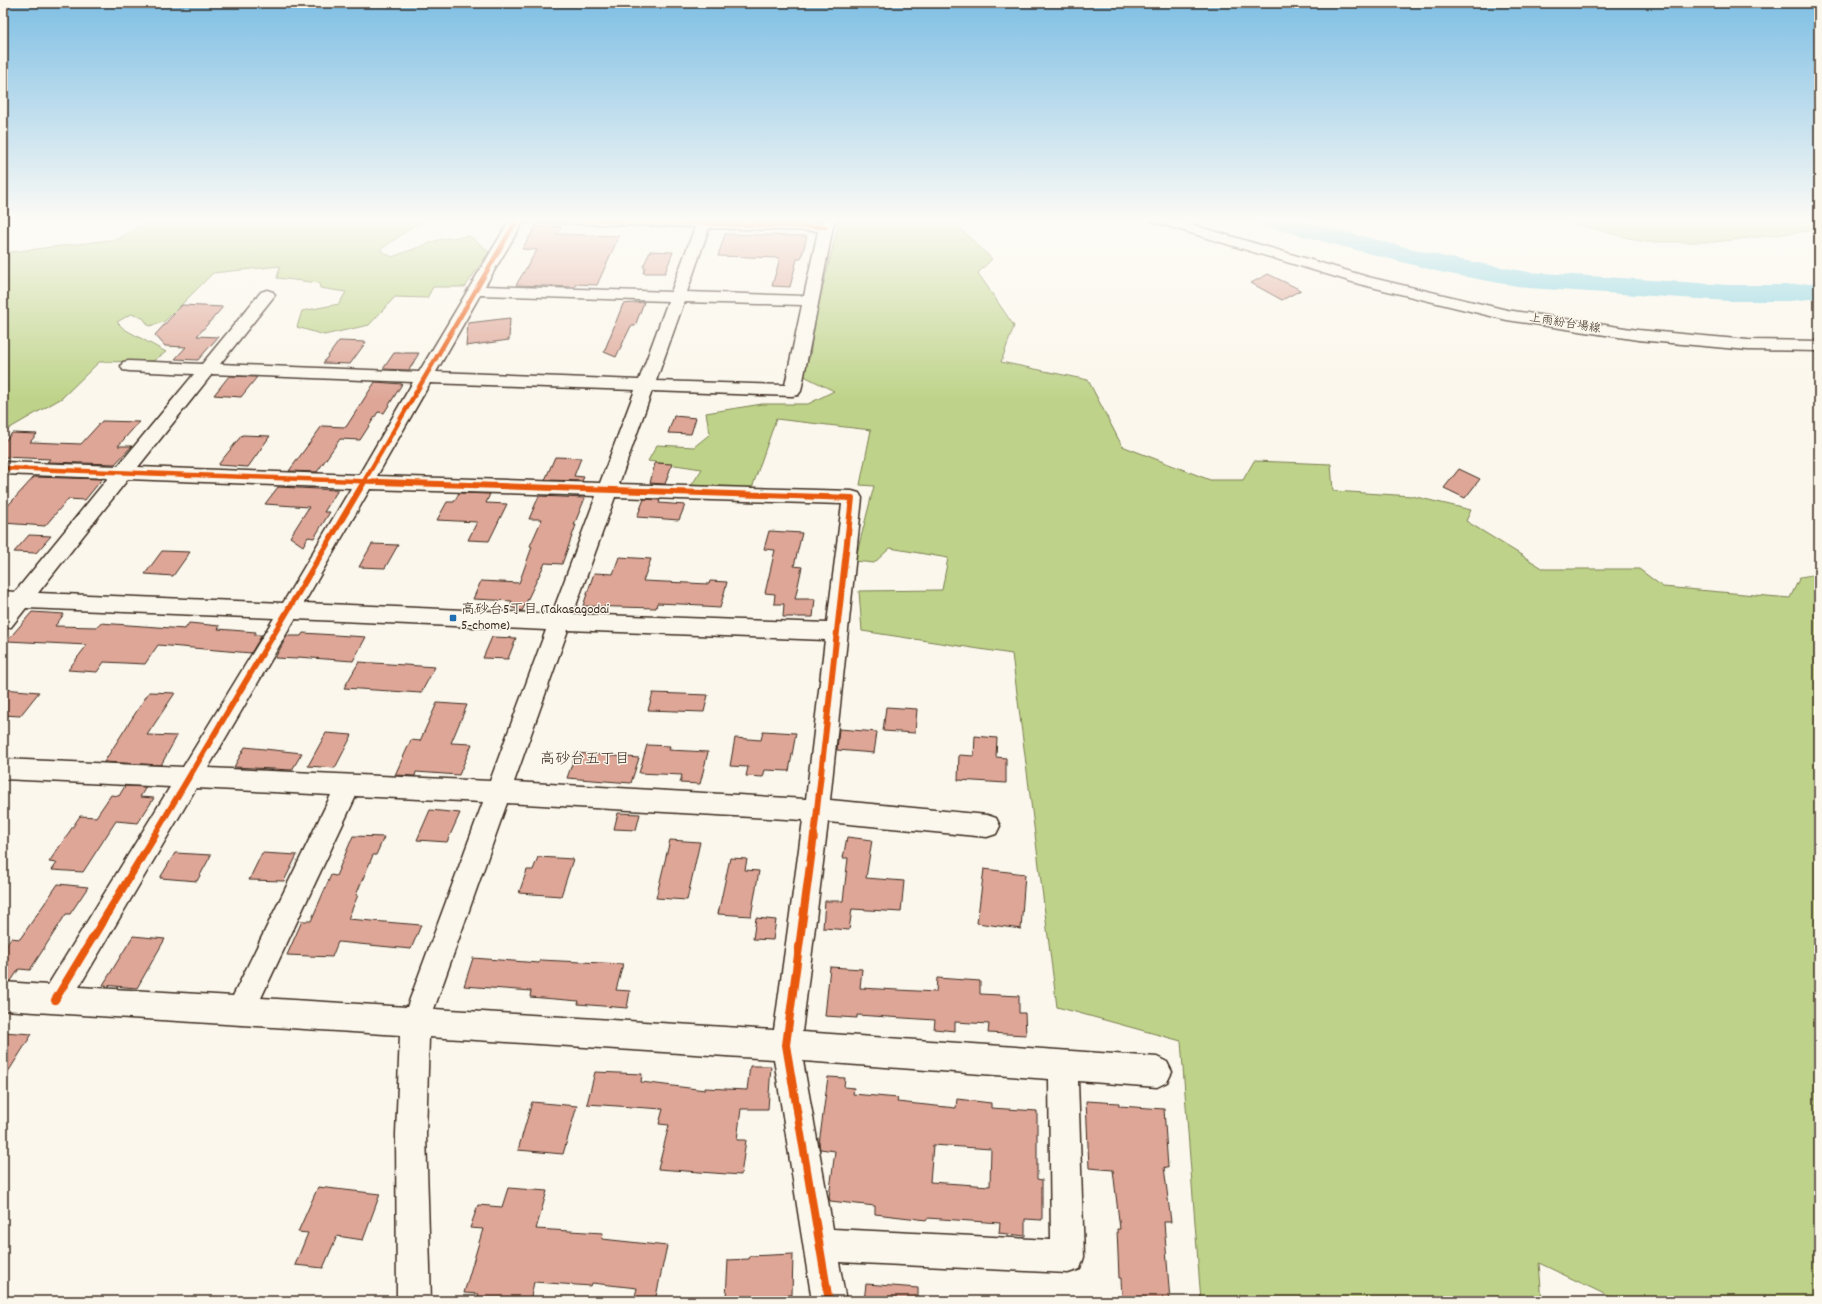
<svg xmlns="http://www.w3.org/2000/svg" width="1822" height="1304" font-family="Dekko,'Klee One',sans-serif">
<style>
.green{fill:#bed389;stroke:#7c7e54}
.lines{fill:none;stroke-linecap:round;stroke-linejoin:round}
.river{fill:#81cfdf;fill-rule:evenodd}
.building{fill:#dea697;stroke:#3b2a1e;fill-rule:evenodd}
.minor-casing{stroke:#3b2a1e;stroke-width:3}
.secondary-casing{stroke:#3b2a1e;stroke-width:3}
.minor{fill:#fbf7ec;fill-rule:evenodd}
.secondary{fill:#fbf7ec;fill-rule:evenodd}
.cycleway-far2-casing{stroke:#fbf7ec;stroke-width:6}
.cycleway-far1-casing{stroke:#fbf7ec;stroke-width:8}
.cycleway-casing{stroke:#fbf7ec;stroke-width:10}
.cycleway-far2{stroke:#e8590c;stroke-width:4.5}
.cycleway-far1{stroke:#e8590c;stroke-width:6}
.cycleway{stroke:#e8590c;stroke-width:8}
.poi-dot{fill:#1f6fb2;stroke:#fbf7ec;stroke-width:1.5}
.labels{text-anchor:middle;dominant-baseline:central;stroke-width:3;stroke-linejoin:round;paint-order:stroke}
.far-street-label{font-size:12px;fill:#3b2a1e;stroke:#fbf7ec}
.poi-label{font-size:14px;fill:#3b2a1e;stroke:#fbf7ec;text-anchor:start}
.neighbourhood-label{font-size:15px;fill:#3b2a1e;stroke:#fbf7ec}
</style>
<rect width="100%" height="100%" fill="#fbf7ec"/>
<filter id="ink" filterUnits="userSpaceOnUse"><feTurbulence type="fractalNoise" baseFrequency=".025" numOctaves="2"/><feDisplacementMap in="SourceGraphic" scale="8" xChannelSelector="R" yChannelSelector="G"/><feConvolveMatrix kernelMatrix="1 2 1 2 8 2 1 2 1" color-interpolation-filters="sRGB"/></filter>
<g filter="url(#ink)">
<g class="green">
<polygon points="154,218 425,218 380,250 392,257 441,239 470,236 489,252 465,287 433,287 427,298 395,297 369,325 324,335 297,327 302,311 339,304 346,292 320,288 319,283 277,278 280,266 213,273 164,322 149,326 143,318 131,314 117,322 124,329 166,352 153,361 99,362 62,398 3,432 3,253 118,239"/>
<polygon points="675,218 823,218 821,224"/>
<polygon points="840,218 949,218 992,259 978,273 1014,326 1001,362 1088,380 1122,446 1210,480 1243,480 1254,461 1331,464 1333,491 1412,496 1471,510 1466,521 1544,569 1639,569 1663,587 1790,598 1800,577 1819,574 1819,1301 1619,1301 1539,1263 1542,1301 1201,1301 1181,1041 1057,1007 1012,654 862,631 859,591 942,590 948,558 890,548 874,563 855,561 874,486 860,485 871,430 776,419 752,488 691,486 702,469 648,461 657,445 694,447 710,434 706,413 762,404 808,404 834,391 802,375 810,356 815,318"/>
<polygon points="1552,218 1819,218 1819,230 1714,242 1644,242"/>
</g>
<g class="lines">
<polygon class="river" points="1250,218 1290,218 1445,257 1528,272 1729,285 1789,285 1819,282 1819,298 1789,301 1729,301 1528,288 1444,273 1253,223"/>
</g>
<g class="building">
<polygon points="536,226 561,227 557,234 619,236 597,285 576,284 575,287 516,285 537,250 522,249"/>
<polygon points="725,234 807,236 801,259 797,259 790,287 772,286 780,258 718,256"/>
<polygon points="650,251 673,252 665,273 643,273 645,267 643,267"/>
<polygon points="1268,274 1301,290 1282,300 1251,283"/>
<polygon points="644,302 635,326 631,326 616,357 604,352 623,304"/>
<polygon points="182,305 223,307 197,336 218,337 198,360 175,359 186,347 165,346 155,335"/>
<polygon points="510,318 509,340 466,346 468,323"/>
<polygon points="339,341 366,342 350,364 323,363"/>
<polygon points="394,353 419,353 409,370 383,369"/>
<polygon points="229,376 257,377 241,397 214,395"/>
<polygon points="375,382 402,384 384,413 378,412 360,440 340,439 317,472 289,471 322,426 346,427"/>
<polygon points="674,416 696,418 691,434 668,433"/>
<polygon points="102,421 139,422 118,446 132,446 115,464 47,462 50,459 3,457 3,443 12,433 37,434 30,442 81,444"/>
<polygon points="242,435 270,436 248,467 218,465"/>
<polygon points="555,457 581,458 574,476 584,477 582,481 545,480"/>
<polygon points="655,463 672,464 665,484 650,483"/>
<polygon points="1459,469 1480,479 1465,498 1444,488"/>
<polygon points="34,477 102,479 85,500 68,499 45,526 3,523 3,511"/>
<polygon points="278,487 338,490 324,512 330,512 314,538 308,537 303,546 290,537 309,507 265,504"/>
<polygon points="459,493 490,494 486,503 507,504 489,541 468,540 477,522 437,520 447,502 454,502"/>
<polygon points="539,496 585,498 574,525 576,525 562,564 545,563 522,611 510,607 512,601 473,599 481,581 519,583 532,547 530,546 542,519 529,519"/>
<polygon points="644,499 660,500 659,503 685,505 679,520 637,517"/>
<polygon points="769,531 802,533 794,566 802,567 795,599 815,599 813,617 783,617 784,604 774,604 775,594 765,593 775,550 764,549"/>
<polygon points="29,535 51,536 36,553 14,552"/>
<polygon points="372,544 398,545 385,568 359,567"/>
<polygon points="162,551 190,552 173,576 145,574"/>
<polygon points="619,557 651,559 643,581 709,584 710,581 727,582 720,608 703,607 703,605 657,603 656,608 583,606 594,573 613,574"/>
<polygon points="32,612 64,614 55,626 97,627 100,623 185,629 189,623 220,626 218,629 256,632 254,635 262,635 251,653 158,645 145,664 104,662 97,672 68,670 87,645 7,641"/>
<polygon points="303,633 366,637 353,661 298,657 297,659 275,658 287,636 301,636"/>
<polygon points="492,637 516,638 508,659 483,658"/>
<polygon points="359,662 435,667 421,693 344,688"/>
<polygon points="3,689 39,692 20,716 3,715"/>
<polygon points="149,692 175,693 147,735 177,736 161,765 104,762"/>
<polygon points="653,693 708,695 704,712 648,710"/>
<polygon points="437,703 467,705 451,743 472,744 459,775 416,772 415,776 395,775 411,740 420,741"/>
<polygon points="886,707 917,709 915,733 883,731"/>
<polygon points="839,729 877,732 874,753 837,750"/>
<polygon points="763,731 796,733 789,771 765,770 763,777 746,776 748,767 730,766 735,738 761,740"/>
<polygon points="326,733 352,735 335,768 308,766"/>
<polygon points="975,736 997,738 996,757 1006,758 1006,783 958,780 959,755 974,756"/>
<polygon points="647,745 670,746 669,750 708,752 700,784 680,783 682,775 639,773"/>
<polygon points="245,747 302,753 292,770 234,767"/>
<polygon points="576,753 639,758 631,783 567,778"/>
<polygon points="125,786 146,787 140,797 154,798 138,823 116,821 83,872 52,870 57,863 49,862 80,816 96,817 111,795 119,796"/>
<polygon points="430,810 460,813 447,842 417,840"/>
<polygon points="618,813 640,814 636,830 614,829"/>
<polygon points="353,836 384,837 376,855 373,855 356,895 358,895 348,919 421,925 411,949 338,942 332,957 287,955 302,921 311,921 331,875 336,876"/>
<polygon points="847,837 872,840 866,878 904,881 901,912 852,909 849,930 823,928 825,901 843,901 848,858 843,858"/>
<polygon points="670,840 700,842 687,900 656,898"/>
<polygon points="175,853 211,855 197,881 160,878"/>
<polygon points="262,853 297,855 284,881 249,880"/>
<polygon points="538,857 573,859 561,896 519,893 527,870 533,870"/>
<polygon points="730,858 747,859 745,870 759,871 751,916 718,914"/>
<polygon points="984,869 1025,874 1021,929 977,923"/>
<polygon points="58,884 88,887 70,914 66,914 30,970 19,969 11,981 3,981 3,950 11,938 20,939"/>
<polygon points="756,918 776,920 773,940 753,939"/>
<polygon points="133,936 165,939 137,988 103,985"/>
<polygon points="473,958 539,963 540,960 623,964 616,990 630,991 627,1008 578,1004 579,1001 530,997 531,991 464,986"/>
<polygon points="830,967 862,969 860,988 936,992 937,978 980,981 980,994 1019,996 1019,1013 1025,1013 1026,1035 988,1033 989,1024 955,1022 955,1031 934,1029 935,1020 857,1015 857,1018 825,1016"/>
<polygon points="3,1032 32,1034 3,1080"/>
<polygon points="750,1066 771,1066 768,1109 741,1109 737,1140 746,1140 741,1175 658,1169 669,1125 659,1124 663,1109 587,1104 595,1072 642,1074 641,1082 705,1090 705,1088 747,1090"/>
<path d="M828,1077L845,1078L844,1087L854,1088L853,1094L898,1098L897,1102L956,1108L957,1099L991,1103V1108L1037,1111V1179L1042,1180V1220L1025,1219V1236L999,1233L1000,1223L927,1218V1220L875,1214V1206L830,1201L829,1197L835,1151L820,1149L819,1144ZM933,1145L991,1149L990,1186L930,1182Z"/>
<polygon points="1086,1101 1119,1103 1119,1106 1164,1109 1168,1168 1164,1167 1171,1222 1164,1222 1170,1301 1122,1301 1121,1278 1119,1278 1117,1229 1120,1229 1113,1170 1089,1168"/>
<polygon points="532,1102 577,1106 563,1154 518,1150"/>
<polygon points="318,1187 380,1194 363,1240 337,1236 323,1268 295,1265 308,1233 298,1232"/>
<polygon points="508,1188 547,1191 536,1229 603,1233 602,1239 667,1246 655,1301 634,1301 637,1288 592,1283 591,1286 534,1282 530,1301 477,1301 479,1294 464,1293 483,1229 470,1228 478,1205 502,1207"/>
<polygon points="793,1254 792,1295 726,1298 728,1260 749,1259 750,1256"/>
<polygon points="866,1284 918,1288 918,1301 864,1301"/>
</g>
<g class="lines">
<g class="minor-casing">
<path id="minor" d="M511,218H658L821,223L823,218H837L833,227L801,391L798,395L792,396L652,391L619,484L852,491L859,493L862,498L830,800L987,815L996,818L1000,826L996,834L987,837L828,822L802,1032L1157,1057L1167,1062L1172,1072L1167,1082L1157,1087L1078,1081L1084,1257L1080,1269L1068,1273L839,1262L846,1301H812L774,1059L429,1037L426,1134L431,1301H397L396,1134L400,1035L3,1010V982L48,985L170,787L3,779V759L183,767L274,618L26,608L11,627L3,629V591L15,592L108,478L3,474V462L118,466L194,374L129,371L123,370L121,366L123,362L129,361L202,364L261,292L267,290L273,292L275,295L220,364L419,372ZM523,222L695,227L671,292L485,286ZM709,228L818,231L804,296L687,292ZM480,295L668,301L639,380L436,372ZM684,302L802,305L785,385L656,381ZM212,374L413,382L359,475L138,467ZM430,383L635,390L600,483L377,476ZM128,479L351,488L283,603L38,593ZM370,489L596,496L552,614L304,603ZM615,497L842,504L827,623L573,614ZM295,619L546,630L490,781L208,768ZM568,630L825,640L806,799L514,782ZM196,788L331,795L233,996L79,987ZM356,796L483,802L407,1007L261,998ZM507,803L803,820L774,1030L434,1009ZM803,1061L1049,1079L1051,1240L833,1229Z"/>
</g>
<g class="secondary-casing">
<polygon id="secondary" points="1149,218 1170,218 1368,277 1507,310 1638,330 1748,340 1819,341 1819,351 1748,350 1638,340 1507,320 1359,284 1151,221"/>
</g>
<use href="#minor" class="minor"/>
<use href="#secondary" class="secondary"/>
<g class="cycleway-far2-casing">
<g id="cycleway-far2">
<polyline points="3,468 409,483"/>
<polyline points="363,483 518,218 826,227"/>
</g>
</g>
<g class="cycleway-far1-casing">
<g id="cycleway-far1">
<polyline points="379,482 852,498 814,836"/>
<polyline points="154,836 364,482"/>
</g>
</g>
<g class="cycleway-casing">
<g id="cycleway">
<polyline points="814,835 786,1045 829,1301"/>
<polyline points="55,1000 155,835"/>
</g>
</g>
<use href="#cycleway-far2" class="cycleway-far2"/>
<use href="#cycleway-far1" class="cycleway-far1"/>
<use href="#cycleway" class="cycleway"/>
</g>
</g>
<linearGradient id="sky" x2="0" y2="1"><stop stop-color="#7fbfe4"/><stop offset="0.55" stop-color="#fdfbf6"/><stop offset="1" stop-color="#fdfbf6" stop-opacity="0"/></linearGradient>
<rect width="1822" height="400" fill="url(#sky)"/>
<rect class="poi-dot" x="449" y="614" width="8" height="8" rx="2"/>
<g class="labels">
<g class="far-street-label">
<text transform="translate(1565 324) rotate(9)">上雨紛台場線</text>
</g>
<g class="poi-label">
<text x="461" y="610">高砂台5丁目 (Takasagodai<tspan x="461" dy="16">5-chome)</tspan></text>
</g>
<g class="neighbourhood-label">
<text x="585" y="760">高砂台五丁目</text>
</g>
</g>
<rect width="1822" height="1304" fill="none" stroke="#fbf7ec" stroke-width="16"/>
<rect x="8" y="8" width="1806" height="1288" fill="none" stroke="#3b2a1e" stroke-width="1.5" filter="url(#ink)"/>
</svg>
